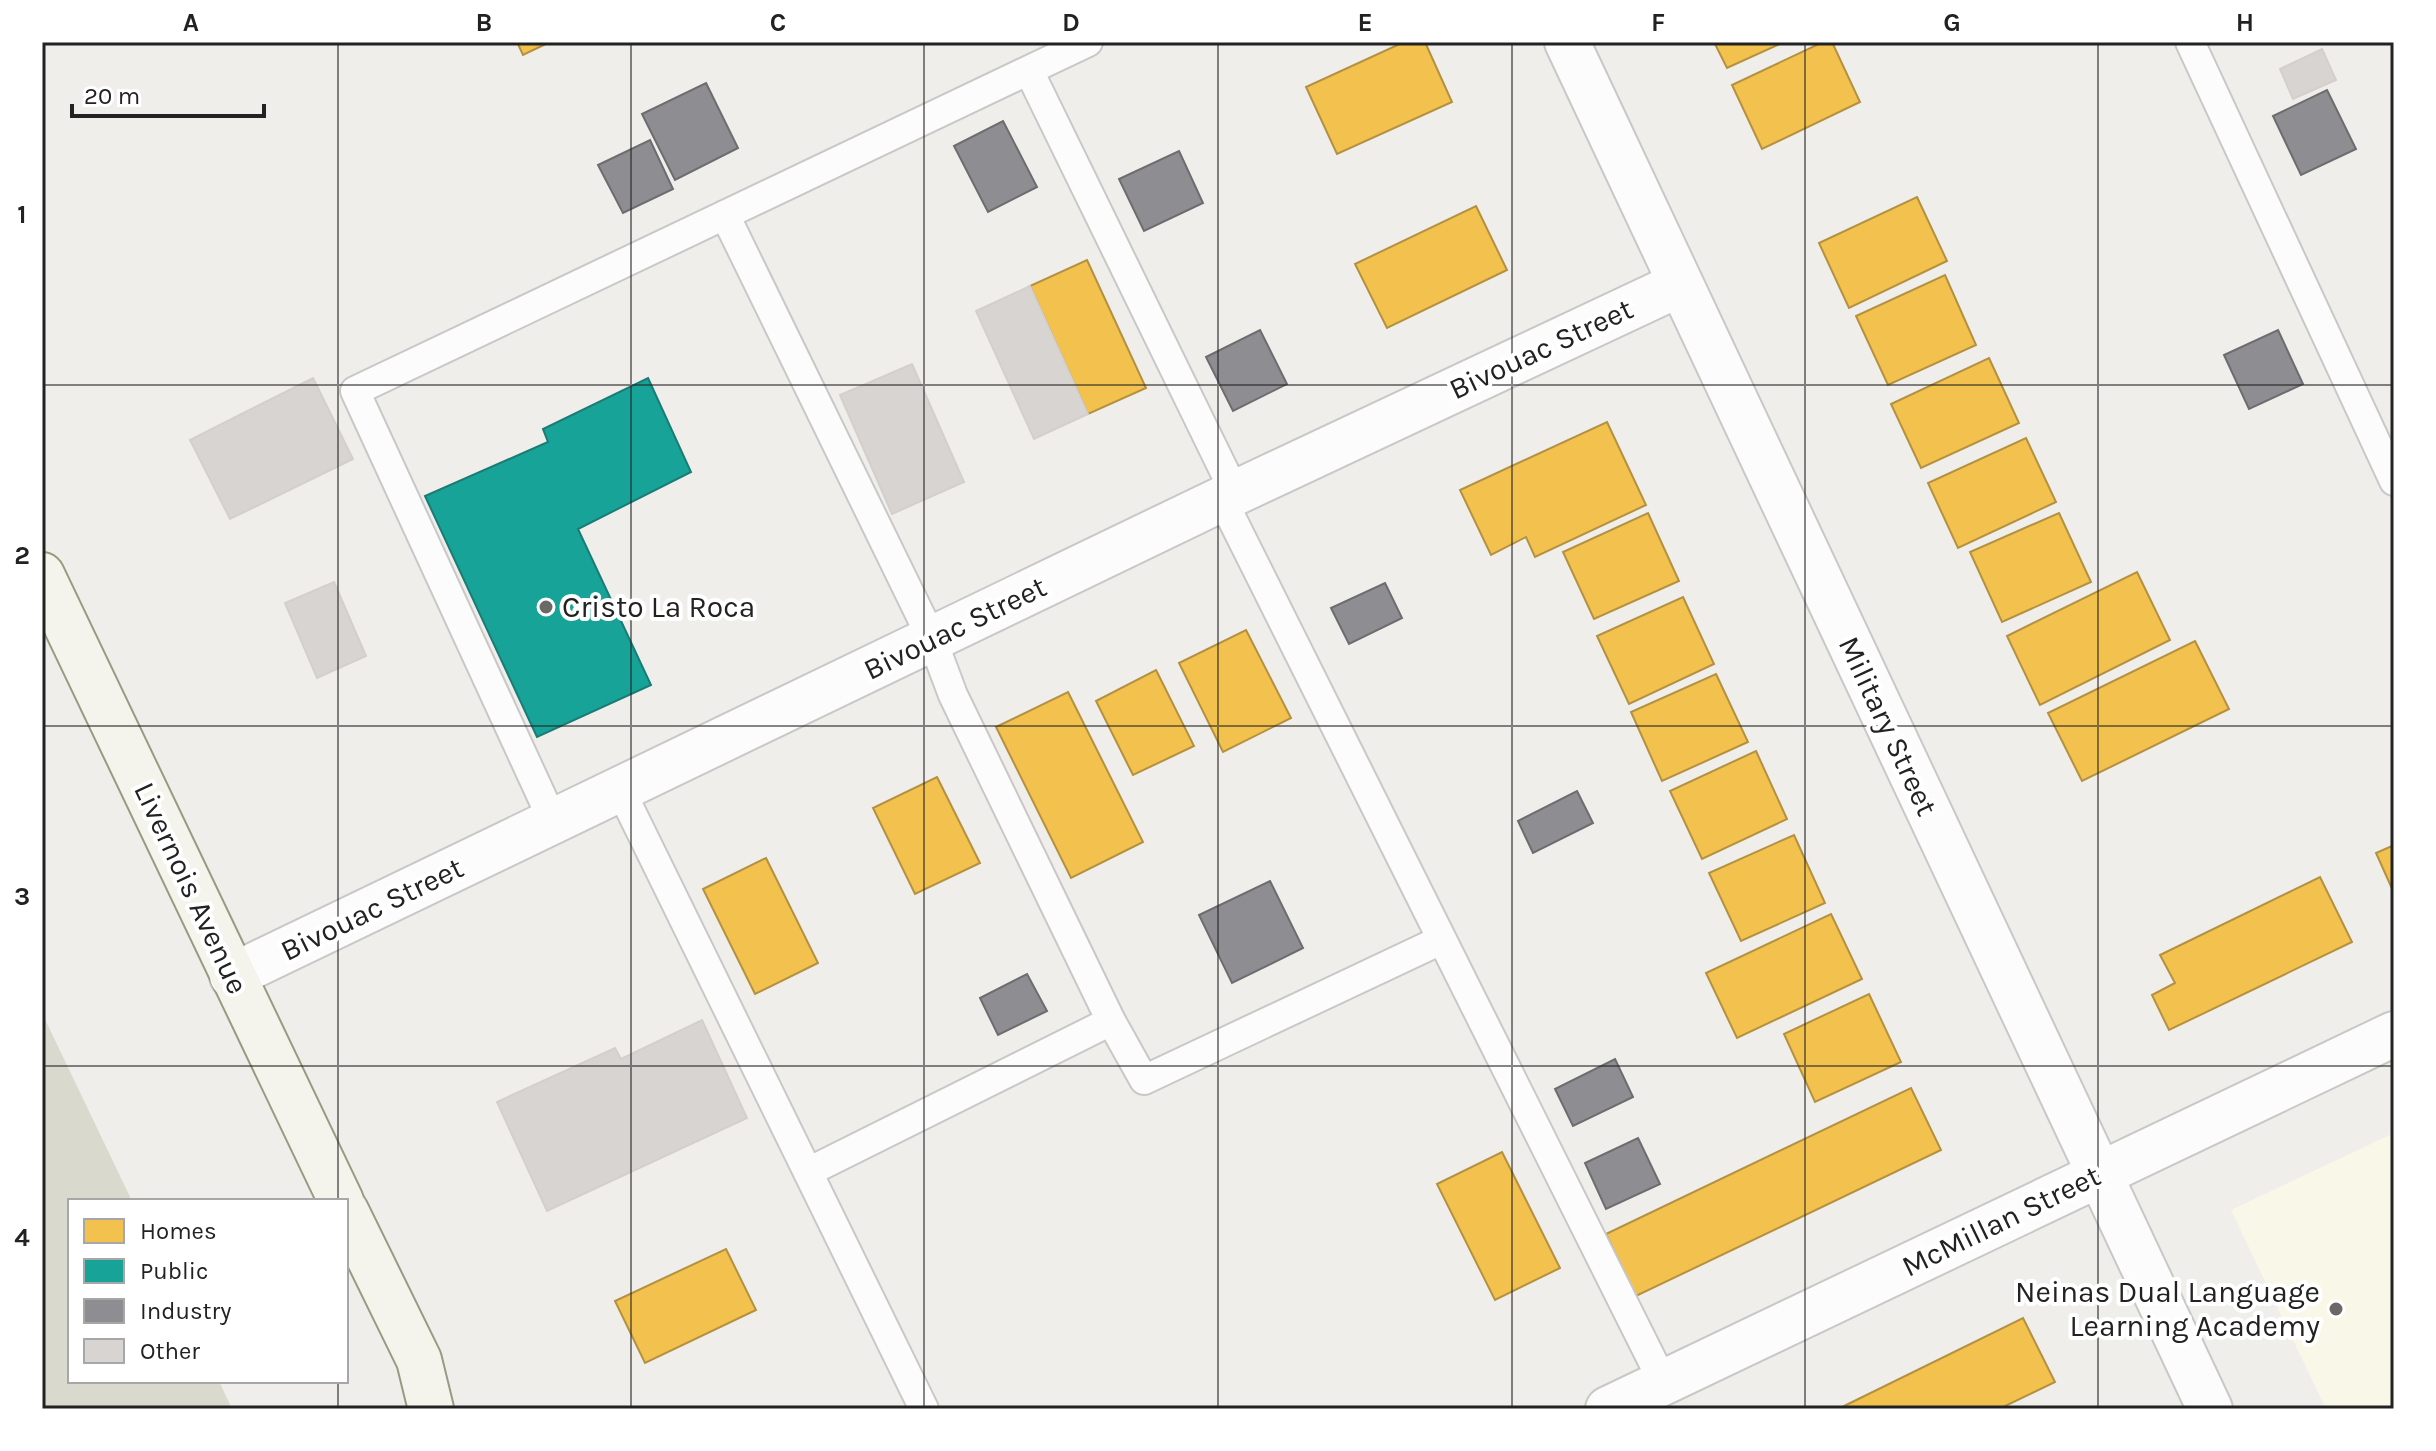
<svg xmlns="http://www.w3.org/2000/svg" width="2436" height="1451" font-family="Karla,sans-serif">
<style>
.education{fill:#f8f7e8}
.construction{fill:#d9d9cd}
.homes{fill:#f2c14e;stroke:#b49141;stroke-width:2}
.public{fill:#17a398;stroke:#1a7c75;stroke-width:2}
.industry{fill:#8d8d92;stroke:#6d6d70;stroke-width:2}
.building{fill:#d7d4d2;stroke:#d3d0cc;stroke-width:2}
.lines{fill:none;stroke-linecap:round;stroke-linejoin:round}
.service-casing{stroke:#c9c8c7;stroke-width:32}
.minor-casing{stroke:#c9c8c7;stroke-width:48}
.secondary-casing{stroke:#999a82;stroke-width:48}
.service{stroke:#fdfcfc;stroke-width:28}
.minor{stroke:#fdfcfc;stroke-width:44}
.secondary{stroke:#f4f4ed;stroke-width:44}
.grid{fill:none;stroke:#222;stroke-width:2;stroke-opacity:0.55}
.poi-dot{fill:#6a6968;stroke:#fff;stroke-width:3}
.labels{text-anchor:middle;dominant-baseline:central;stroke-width:8;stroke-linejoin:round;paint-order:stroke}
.street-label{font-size:30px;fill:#222;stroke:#fff}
.poi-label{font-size:30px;fill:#222;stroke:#fff;text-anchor:start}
.neatline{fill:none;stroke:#222;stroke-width:3}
.grid-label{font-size:26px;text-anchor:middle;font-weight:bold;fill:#222}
</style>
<rect width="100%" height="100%" fill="#f0eeeb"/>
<polygon class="education" points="2394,1133 2394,1409 2326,1409 2231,1210"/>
<polygon class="construction" points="42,1013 132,1201 70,1201 70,1381 219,1381 232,1409 42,1409"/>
<g class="homes">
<polygon points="517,42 550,42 523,55"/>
<polygon points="1404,42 1425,42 1452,102 1337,154 1306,87"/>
<polygon points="1714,42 1784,42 1727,68"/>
<polygon points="1823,42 1832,42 1860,102 1762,149 1732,85"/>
<polygon points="1917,197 1947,261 1849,308 1819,243"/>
<polygon points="1476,206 1507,270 1387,328 1355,264"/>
<polygon points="1087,260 1146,388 1088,414 1030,286"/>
<polygon points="1945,275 1976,345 1888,385 1856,316"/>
<polygon points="1989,358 2019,423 1921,468 1891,404"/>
<polygon points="1607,422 1646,505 1535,557 1526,537 1491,555 1460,490"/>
<polygon points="2026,438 2056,502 1958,548 1928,483"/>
<polygon points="1648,513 1679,581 1594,619 1563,552"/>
<polygon points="2059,513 2091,582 2002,622 1970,552"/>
<polygon points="2137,572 2170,640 2040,705 2007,636"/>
<polygon points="1683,597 1714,664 1629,704 1597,636"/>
<polygon points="1246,630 1291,718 1223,752 1179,663"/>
<polygon points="2195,641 2229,709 2082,781 2048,713"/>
<polygon points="1156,670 1194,746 1133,775 1096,701"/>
<polygon points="1716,674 1748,742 1662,781 1631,712"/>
<polygon points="1068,692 1143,842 1071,878 996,727"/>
<polygon points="1756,751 1787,819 1702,859 1670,791"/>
<polygon points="937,777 980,863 915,894 873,808"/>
<polygon points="1794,835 1825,903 1741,941 1709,873"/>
<polygon points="2394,845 2394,893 2376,853"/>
<polygon points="766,858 818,963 755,994 703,889"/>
<polygon points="2320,877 2352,942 2169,1030 2152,995 2175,983 2160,955"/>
<polygon points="1831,914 1862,979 1737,1038 1706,973"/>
<polygon points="1869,994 1901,1062 1815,1102 1784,1034"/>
<polygon points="1911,1088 1941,1150 1636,1296 1606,1234"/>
<polygon points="1502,1152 1560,1268 1495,1300 1437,1184"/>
<polygon points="726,1249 756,1310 645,1363 615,1301"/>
<polygon points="2023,1318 2055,1382 1999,1409 1838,1409"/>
</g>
<polygon class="public" points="648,378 691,472 578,529 651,685 537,737 425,496 548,442 543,429"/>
<g class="industry">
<polygon points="706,83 738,148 675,180 642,114"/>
<polygon points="2327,90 2356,149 2301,175 2273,116"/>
<polygon points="1003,121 1037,187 988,212 954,146"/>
<polygon points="650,140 673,189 623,213 598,165"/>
<polygon points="1179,151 1203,203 1144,231 1119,179"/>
<polygon points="1260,330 1287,384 1233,411 1206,357"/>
<polygon points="2278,330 2303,384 2249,409 2224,355"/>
<polygon points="1385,583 1402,618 1349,644 1331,608"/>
<polygon points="1577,791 1593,823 1533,853 1518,821"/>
<polygon points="1270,881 1303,948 1232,983 1199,915"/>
<polygon points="1027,974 1047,1011 998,1035 980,998"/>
<polygon points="1615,1059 1633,1097 1573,1126 1555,1089"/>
<polygon points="1638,1138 1660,1184 1606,1209 1585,1163"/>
</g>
<g class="building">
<polygon points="2322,49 2336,80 2293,99 2280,69"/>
<polygon points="1030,286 1088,414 1034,439 976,311"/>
<polygon points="912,364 964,482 892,514 840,395"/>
<polygon points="313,378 353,459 230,519 190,440"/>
<polygon points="334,582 366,656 317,678 285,603"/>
<polygon points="702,1020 747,1118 547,1211 497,1102 615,1048 621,1059"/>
</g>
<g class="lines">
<g class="service-casing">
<g id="service">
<polyline points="2190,42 2394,481"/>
<polyline points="1029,71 1235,493"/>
<polyline points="725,215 932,639 953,695 1111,1021"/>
<polyline points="1222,499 1663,1382"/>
<polyline points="620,789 924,1409"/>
<polyline points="553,821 355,391 1088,42"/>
<polyline points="808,1172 1111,1021 1144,1080 1441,940"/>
</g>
</g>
<g class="minor-casing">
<g id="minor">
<polyline points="1567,42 2210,1409"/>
<polyline points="232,976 1222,499 1680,284"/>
<polyline points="1608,1409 2394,1034"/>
</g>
</g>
<g class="secondary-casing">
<g id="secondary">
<polyline points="42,575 341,1201"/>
<polyline points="346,1211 419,1360 431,1409"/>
</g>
</g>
<use href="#service" class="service"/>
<use href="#minor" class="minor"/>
<use href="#secondary" class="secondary"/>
</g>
<path class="grid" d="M338,42V1201M631,42V1409M924,42V1409M1218,42V1409M1512,42V1409M1805,42V1409M2098,42V1409M42,385H2394M42,726H2394M42,1066H2394M338,1381V1409"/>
<g class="poi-dot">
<circle cx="546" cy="607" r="8"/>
<circle cx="2336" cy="1309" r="8"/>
</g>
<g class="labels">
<g class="street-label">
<text transform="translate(1541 349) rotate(-25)">Bivouac Street</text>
<text transform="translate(955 628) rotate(-26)">Bivouac Street</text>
<text transform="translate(1888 726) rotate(65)">Military Street</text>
<text transform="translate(191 888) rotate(65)">Livernois Avenue</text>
<text transform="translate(372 909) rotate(-26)">Bivouac Street</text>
<text transform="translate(2001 1221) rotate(-26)">McMillan Street</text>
</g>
<g class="poi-label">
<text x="562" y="607">Cristo La Roca</text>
<text x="2320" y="1292" text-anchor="end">Neinas Dual Language<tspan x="2320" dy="34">Learning Academy</tspan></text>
</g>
</g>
<rect width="2436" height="1451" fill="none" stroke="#ffffff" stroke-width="88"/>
<rect x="68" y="1199" width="280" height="184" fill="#ffffff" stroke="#a7a7a7" stroke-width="2"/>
<rect x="84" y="1219" width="40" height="24" fill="#f2c14e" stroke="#a7a7a7" stroke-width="2"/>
<text x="140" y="1239" font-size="24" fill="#222222">Homes</text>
<rect x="84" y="1259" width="40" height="24" fill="#17a398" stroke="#a7a7a7" stroke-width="2"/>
<text x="140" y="1279" font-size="24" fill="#222222">Public</text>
<rect x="84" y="1299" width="40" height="24" fill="#8d8d92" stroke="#a7a7a7" stroke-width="2"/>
<text x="140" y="1319" font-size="24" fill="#222222">Industry</text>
<rect x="84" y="1339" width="40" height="24" fill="#d7d4d2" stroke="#a7a7a7" stroke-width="2"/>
<text x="140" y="1359" font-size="24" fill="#222222">Other</text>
<path d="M72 104v12h192v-12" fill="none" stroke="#222222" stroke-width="4"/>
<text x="84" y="104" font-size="24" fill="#222222" stroke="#ffffff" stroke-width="6" paint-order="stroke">20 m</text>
<rect x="44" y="44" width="2348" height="1363" class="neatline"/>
<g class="grid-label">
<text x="191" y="31">A</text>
<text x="484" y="31">B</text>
<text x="778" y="31">C</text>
<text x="1071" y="31">D</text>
<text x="1365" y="31">E</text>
<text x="1658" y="31">F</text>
<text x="1952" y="31">G</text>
<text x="2245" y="31">H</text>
<text x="22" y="223">1</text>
<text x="22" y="564">2</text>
<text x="22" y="905">3</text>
<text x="22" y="1246">4</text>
</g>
</svg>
